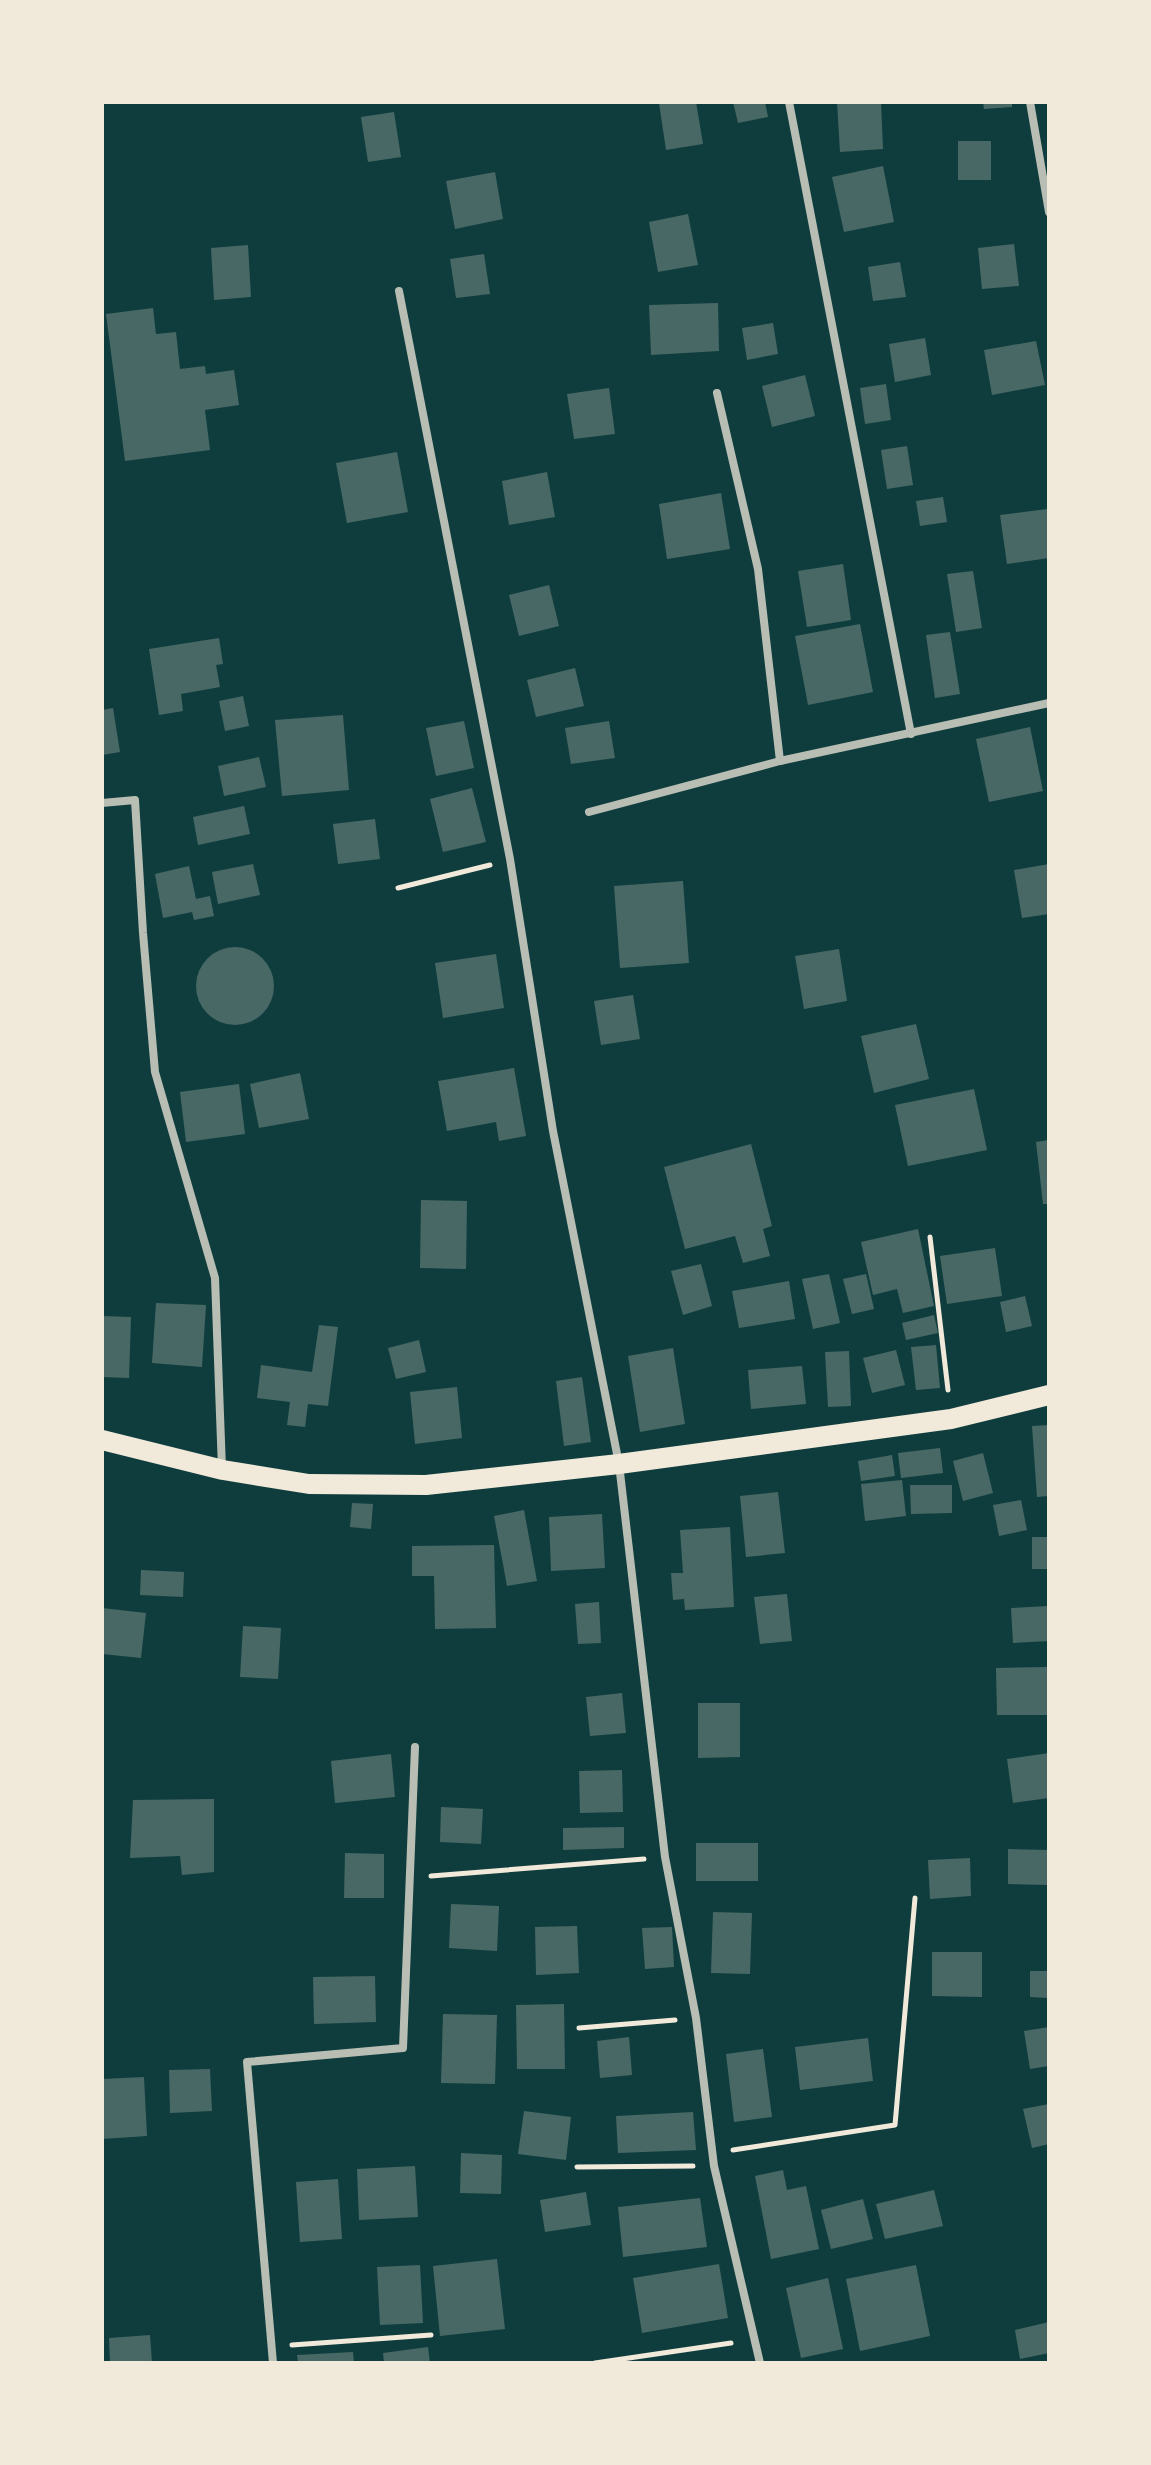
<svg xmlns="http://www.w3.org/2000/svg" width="1151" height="2465" font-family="'IBM Plex Sans',sans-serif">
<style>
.building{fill:#486865}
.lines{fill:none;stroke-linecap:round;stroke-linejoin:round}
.path{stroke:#f1e9da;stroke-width:5}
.minor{stroke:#b8beb3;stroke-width:8}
.primary{stroke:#f1e9da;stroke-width:20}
</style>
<rect width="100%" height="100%" fill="#0f3d3e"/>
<g class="building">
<polygon points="696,102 703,144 666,150 659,103"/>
<polygon points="733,102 765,102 768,117 738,123"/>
<polygon points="837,102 881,102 883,149 840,152"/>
<polygon points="983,102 1012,102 1012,107 984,109"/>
<polygon points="394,112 401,157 368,162 361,117"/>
<rect x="958" y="141" width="33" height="39"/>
<polygon points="883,166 894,222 844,232 832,177"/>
<polygon points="495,172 503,219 455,229 446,181"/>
<polygon points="688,214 698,265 658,272 649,222"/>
<polygon points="1014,244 1019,286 982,289 978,248"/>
<polygon points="248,245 251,297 214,300 211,248"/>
<polygon points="484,254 490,294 456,298 450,259"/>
<polygon points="900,262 906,297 873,301 868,267"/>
<polygon points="718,303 719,351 651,355 649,305"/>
<polygon points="153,308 156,334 176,332 180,369 205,366 206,374 234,370 239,405 205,410 210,450 125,461 106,314"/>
<polygon points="773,323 778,354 747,360 742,328"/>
<polygon points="925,338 931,375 895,382 889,344"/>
<polygon points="1036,341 1045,385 992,395 984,350"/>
<polygon points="805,375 815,416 772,427 762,386"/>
<polygon points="886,384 891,420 865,424 860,388"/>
<polygon points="609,388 615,434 574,439 567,394"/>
<polygon points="907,446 913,485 887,489 881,450"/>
<polygon points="397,452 408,512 347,523 336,463"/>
<polygon points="547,472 555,517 509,525 502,481"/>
<polygon points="721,493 730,549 667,559 659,504"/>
<polygon points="943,497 947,522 920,526 916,501"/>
<polygon points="1047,509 1049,558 1007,564 1000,515"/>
<polygon points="843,564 851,620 807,627 798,571"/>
<polygon points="973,571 982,628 956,632 947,574"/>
<polygon points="549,585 559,626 519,636 509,595"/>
<polygon points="860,624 873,692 808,705 795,636"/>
<polygon points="950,632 960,694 935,698 926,635"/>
<polygon points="219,638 223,664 216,665 220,687 181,694 183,711 159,715 149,649"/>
<polygon points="575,668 584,706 536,717 527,680"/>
<polygon points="243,696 249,726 225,731 219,701"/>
<polygon points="113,708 120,752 102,755 102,710"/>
<polygon points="343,715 349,790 282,796 275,720"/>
<polygon points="464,721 474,768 436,776 426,728"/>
<polygon points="609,721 615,758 571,764 565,728"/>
<polygon points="1030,727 1043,791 989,802 976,739"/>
<polygon points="259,757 266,787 224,796 218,766"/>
<polygon points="472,788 486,842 443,852 430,799"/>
<polygon points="244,806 250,834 198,845 193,817"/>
<polygon points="375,819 380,859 338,864 333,824"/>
<polygon points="253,864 260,895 218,904 212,872"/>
<polygon points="1049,864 1049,914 1022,918 1014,870"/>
<polygon points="189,866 196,899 210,896 214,916 194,920 192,912 163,918 155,874"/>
<polygon points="683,881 689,963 620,968 614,886"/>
<circle cx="235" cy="986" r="39"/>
<polygon points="839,949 847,1001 804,1009 795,956"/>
<polygon points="496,954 504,1008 443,1018 435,963"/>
<polygon points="633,995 640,1039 601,1045 594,1001"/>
<polygon points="916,1024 929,1079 874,1093 861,1036"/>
<polygon points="514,1068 526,1136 499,1141 496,1122 447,1131 438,1081"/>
<polygon points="300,1073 309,1119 259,1128 250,1084"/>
<polygon points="239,1084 245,1134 186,1142 180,1092"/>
<polygon points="974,1089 987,1150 908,1166 895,1105"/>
<polygon points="1049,1140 1049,1204 1043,1204 1036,1142"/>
<polygon points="751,1144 772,1226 763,1229 770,1256 743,1263 735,1236 685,1249 664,1167"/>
<polygon points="421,1200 467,1201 466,1269 420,1268"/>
<polygon points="918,1229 934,1306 903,1313 897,1289 873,1295 861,1242"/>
<polygon points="995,1248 1002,1296 947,1304 940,1256"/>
<polygon points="701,1264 712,1306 683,1315 671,1271"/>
<polygon points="829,1274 840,1323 813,1329 802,1279"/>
<polygon points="866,1274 874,1309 852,1314 843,1279"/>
<polygon points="789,1281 795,1319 739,1328 732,1291"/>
<polygon points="1025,1296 1032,1326 1006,1332 1000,1302"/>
<polygon points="156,1303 206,1305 202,1367 152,1363"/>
<polygon points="934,1315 938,1333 906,1340 902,1323"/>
<polygon points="102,1316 131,1317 129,1378 102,1377"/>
<polygon points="319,1325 338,1327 328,1406 308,1404 305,1427 287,1425 290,1402 257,1398 261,1365 312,1372"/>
<polygon points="419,1340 426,1372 396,1379 388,1348"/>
<polygon points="936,1345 940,1388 916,1390 911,1347"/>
<polygon points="673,1348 685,1424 640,1432 628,1356"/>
<polygon points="896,1350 905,1385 872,1393 863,1358"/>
<polygon points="849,1351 851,1406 828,1407 825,1352"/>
<polygon points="802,1366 806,1404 751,1409 748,1370"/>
<polygon points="582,1377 591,1442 564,1446 556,1381"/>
<polygon points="457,1387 462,1438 415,1444 410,1392"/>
<polygon points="1049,1425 1049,1496 1037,1497 1032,1426"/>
<polygon points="940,1448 943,1473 901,1478 898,1453"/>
<polygon points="983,1453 993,1493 963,1501 953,1461"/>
<polygon points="892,1455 895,1476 861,1481 858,1461"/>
<polygon points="902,1480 906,1516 865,1521 861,1484"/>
<polygon points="910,1485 952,1485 952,1513 911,1514"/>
<polygon points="778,1492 785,1553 746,1557 740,1496"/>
<polygon points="1021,1500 1027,1530 999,1536 993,1505"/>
<polygon points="352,1503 373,1504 371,1529 350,1527"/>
<polygon points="524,1510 537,1581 507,1586 494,1516"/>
<polygon points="602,1514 605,1568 551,1571 549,1517"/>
<polygon points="730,1527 734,1607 685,1610 684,1599 673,1600 671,1573 683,1573 680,1530"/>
<rect x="1032" y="1537" width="17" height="32"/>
<polygon points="494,1545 496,1628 435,1629 434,1576 412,1576 412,1546"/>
<polygon points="141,1570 184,1572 183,1597 140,1595"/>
<polygon points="787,1594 792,1641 760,1644 754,1597"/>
<polygon points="599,1602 601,1643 578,1644 575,1604"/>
<polygon points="1049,1606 1049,1641 1013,1643 1011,1608"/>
<polygon points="102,1608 146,1613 141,1658 102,1654"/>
<polygon points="243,1626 281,1628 278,1679 240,1677"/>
<polygon points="1049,1667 1049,1715 997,1715 996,1668"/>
<polygon points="622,1693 626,1733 590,1736 586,1697"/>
<polygon points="698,1703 740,1703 740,1757 698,1758"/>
<polygon points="1049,1753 1049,1798 1013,1803 1007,1759"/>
<polygon points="391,1754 395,1797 335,1803 331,1761"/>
<polygon points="622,1770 623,1812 580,1813 579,1771"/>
<polygon points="214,1799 214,1872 182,1875 180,1856 130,1858 133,1800"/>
<polygon points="441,1807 483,1809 481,1844 440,1842"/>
<polygon points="624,1827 624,1848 563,1850 563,1828"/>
<rect x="696" y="1843" width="62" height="38"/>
<polygon points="1008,1849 1049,1850 1049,1885 1008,1884"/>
<polygon points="345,1853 384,1854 384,1898 344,1898"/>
<polygon points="970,1858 971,1896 930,1899 928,1860"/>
<polygon points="451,1904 499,1906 497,1951 449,1948"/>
<polygon points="713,1912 752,1913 750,1974 711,1973"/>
<polygon points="577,1926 579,1973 536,1975 535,1927"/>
<polygon points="672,1927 674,1967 645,1969 642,1928"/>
<polygon points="932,1952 982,1952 982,1997 932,1996"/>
<polygon points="1030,1971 1049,1971 1049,1998 1030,1997"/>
<polygon points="375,1976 376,2022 314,2024 313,1977"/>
<polygon points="564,2004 565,2069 517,2069 516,2005"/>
<polygon points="443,2014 497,2015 495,2084 441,2083"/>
<polygon points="1049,2027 1049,2066 1030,2069 1024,2031"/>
<polygon points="629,2037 632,2075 600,2078 597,2041"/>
<polygon points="868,2038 873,2081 800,2090 795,2047"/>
<polygon points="763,2049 772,2117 734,2122 726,2054"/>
<polygon points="210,2069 212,2111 170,2113 169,2070"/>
<polygon points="144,2077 147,2136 102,2139 102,2079"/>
<polygon points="1049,2104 1049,2144 1032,2148 1023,2109"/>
<polygon points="524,2111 571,2117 566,2160 518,2154"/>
<polygon points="693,2112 696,2150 618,2153 616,2116"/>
<polygon points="461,2153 502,2155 501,2194 460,2193"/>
<polygon points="415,2166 418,2217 359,2220 357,2169"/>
<polygon points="783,2170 787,2190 806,2186 819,2249 771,2259 755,2176"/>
<polygon points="338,2179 342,2239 300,2242 296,2182"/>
<polygon points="934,2190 943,2226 885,2239 876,2204"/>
<polygon points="586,2192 591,2225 545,2232 540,2200"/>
<polygon points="700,2198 707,2247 623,2257 618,2207"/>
<polygon points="863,2199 873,2239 831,2249 821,2210"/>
<polygon points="497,2259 505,2329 440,2336 433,2266"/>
<polygon points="719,2264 728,2318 642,2333 633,2278"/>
<polygon points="420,2265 423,2323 380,2325 377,2267"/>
<polygon points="916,2265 930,2336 860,2351 846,2279"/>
<polygon points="828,2278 843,2349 801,2358 786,2288"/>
<polygon points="1049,2322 1049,2353 1020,2359 1015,2330"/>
<polygon points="150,2335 152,2363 110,2363 109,2338"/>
<polygon points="428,2347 430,2363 384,2363 383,2353"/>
<polygon points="353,2352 354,2363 298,2363 297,2355"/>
</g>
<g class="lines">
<g class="path">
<polyline points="398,888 490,865"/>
<polyline points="930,1237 948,1390"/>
<polyline points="431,1876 644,1859"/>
<polyline points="579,2028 675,2020"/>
<polyline points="733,2150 895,2125 915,1898"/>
<polyline points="577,2167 693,2166"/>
<polyline points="292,2345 431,2335"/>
<polyline points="595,2363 731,2343"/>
</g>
<g class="minor">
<polyline points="789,102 911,734"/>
<polyline points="1030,102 1049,212"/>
<polyline points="399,291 510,859 553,1131 619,1464 665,1857 696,2018 714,2166 760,2363"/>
<polyline points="717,393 758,569 780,761"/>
<polyline points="102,803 135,800 143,933 155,1072 215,1278 222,1469"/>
<polyline points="589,812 780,761 1049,703"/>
<polyline points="273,2363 247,2062 403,2048 415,1747"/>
</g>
<polyline class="primary" points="102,1440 223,1470 309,1484 426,1485 619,1464 951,1419 1049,1395"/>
</g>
<rect width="1151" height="2465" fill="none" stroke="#f1e9da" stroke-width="208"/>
</svg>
